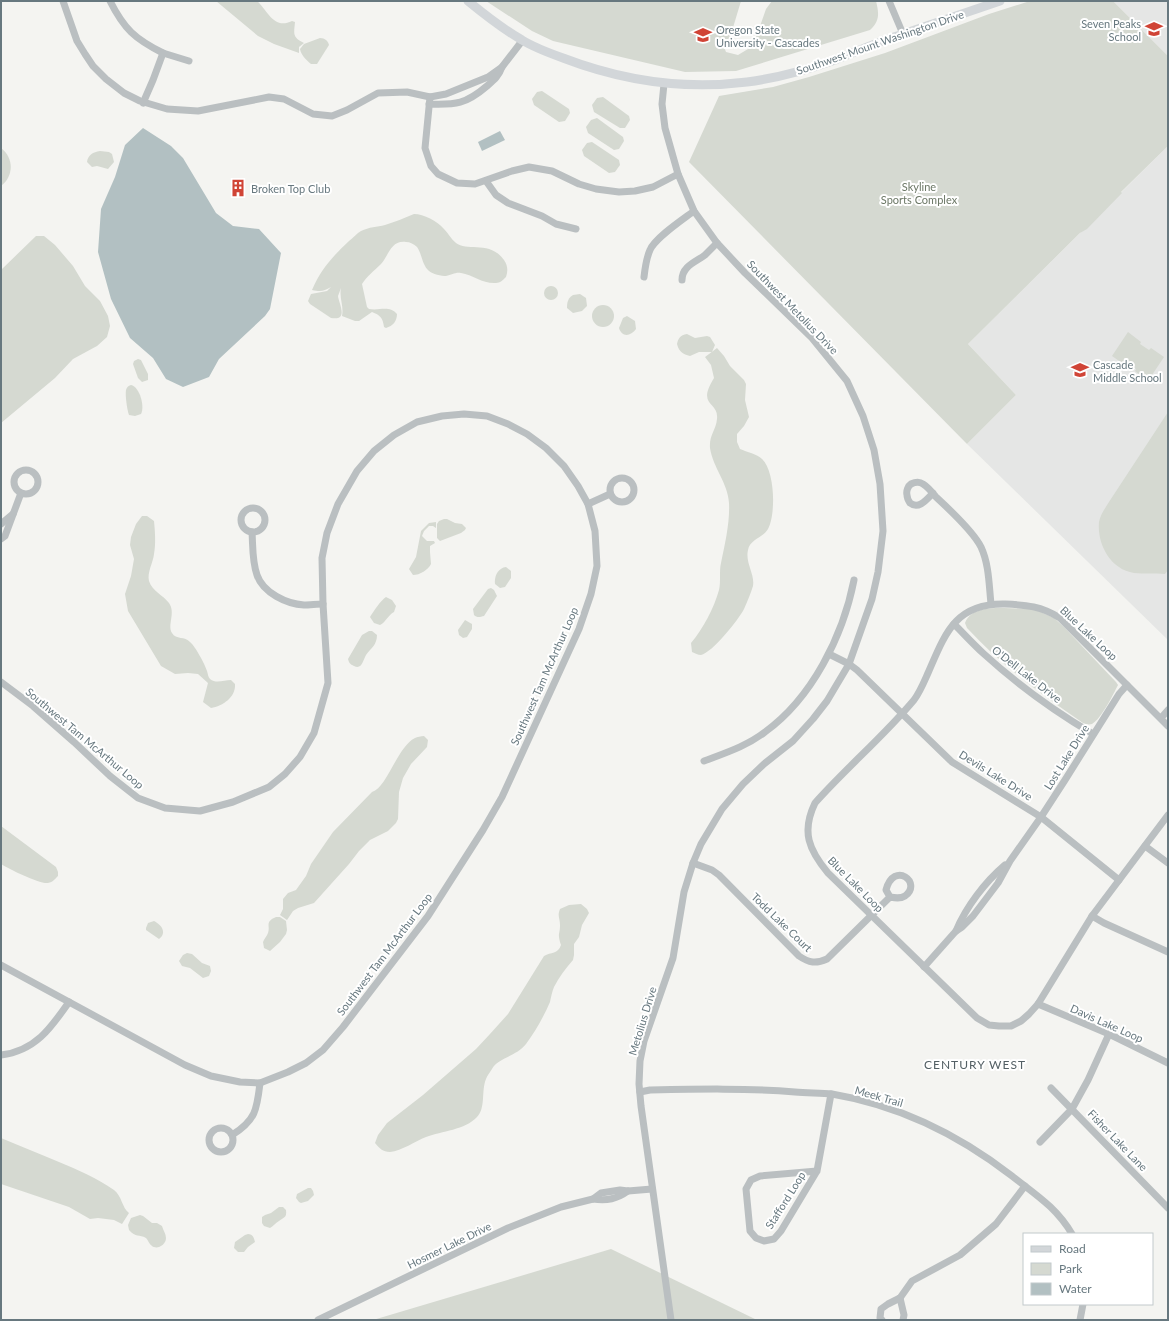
<svg xmlns="http://www.w3.org/2000/svg" width="1169" height="1321" font-family="Lato,sans-serif">
<style>
.built{fill:#e5e6e5}
.green{fill:#d5d9d1}
.water{fill:#b2c0c2}
.lines{fill:none;stroke-linecap:round;stroke-linejoin:round}
.minor{stroke:#babfc1;stroke-width:7}
.major{stroke:#d2d6d9;stroke-width:9}
.labels{text-anchor:middle;dominant-baseline:central;stroke-width:4;stroke-linejoin:round;paint-order:stroke}
.poi-label{font-size:11px;fill:#67787f;stroke:#fff;text-anchor:start}
.street-label{font-size:11px;fill:#67787f;stroke:#fff}
.park-label{font-size:11px;fill:#6b7765;stroke:#fff}
.neighbourhood-label{font-size:12px;letter-spacing:1px;fill:#546065;stroke:#fff}
</style>
<rect width="100%" height="100%" fill="#f4f4f1"/>
<g class="built">
<polygon points="1113,1 1168,1 1168,56"/>
<polygon points="1168,146 1168,640 967,444 1016,395 968,344"/>
</g>
<g class="green">
<path d="M216,1H257C268,11 274,30 292,21L295,22C294,34 292,37 304,43L299,47V53L274,44L258,36Z"/>
<path d="M486,1H741L729,41L724,47L726,52L738,55L753,46L766,9L772,1H876C879,13 880,21 870,30L736,71L685,72L553,41L532,31Z"/>
<polygon points="1030,1 1113,1 1168,56 1168,146 1121,192 1122,193 1087,229 1080,233 968,344 1016,395 967,444 689,162 719,96 773,87 809,77 885,53 989,14"/>
<path d="M320,38C325,38 328,41 329,45L317,64H311C306,60 301,55 300,49L304,44Z"/>
<polygon points="542,91 569,109 570,113 565,121 559,122 534,105 532,99 537,92"/>
<polygon points="603,97 629,116 630,120 625,128 620,128 594,112 592,105 597,98"/>
<polygon points="597,118 623,137 624,141 619,149 614,150 588,133 586,127 591,120"/>
<polygon points="592,142 619,160 620,165 615,172 609,173 584,156 582,150 587,143"/>
<path d="M1,148C14,158 14,176 1,186Z"/>
<path d="M100,151L109,152L112,154L114,162L108,169L97,166L92,167L87,162C88,155 93,152 100,151Z"/>
<path d="M414,214C424,214 437,221 444,229C448,233 451,239 456,243C467,252 490,240 504,260C508,266 508,271 506,277C503,280 500,283 496,283C483,284 473,275 461,273C455,272 452,275 446,276C442,276 432,274 429,271C422,265 422,254 417,247C414,244 410,242 406,242C391,240 389,255 381,264C374,271 367,276 362,284L367,307L369,309C380,311 389,305 397,314C397,321 393,326 386,328L384,327C383,318 380,315 372,312L359,321H355L342,316C344,305 339,299 341,288L338,296C339,304 349,321 331,318L310,304L308,301L311,294L327,291L331,287C324,291 321,292 312,290C321,269 333,256 349,241C353,238 357,233 361,231C369,227 377,227 385,225C395,222 404,218 414,214Z"/>
<polygon points="36,236 44,236 55,245 73,266 85,286 100,301 108,316 110,326 107,337 97,346 73,359 55,378 1,423 1,270"/>
<circle cx="551" cy="293" r="7"/>
<path d="M580,294L586,298L587,306L582,311L573,313L567,308C567,302 568,298 573,295Z"/>
<circle cx="603" cy="316" r="11"/>
<path d="M627,316L635,321L636,329C631,336 622,338 619,328L623,318Z"/>
<polygon points="1128,332 1141,342 1140,344 1149,350 1151,348 1164,357 1148,381 1135,371 1136,369 1127,363 1125,365 1112,356"/>
<path d="M687,334L695,338L707,336L710,337L715,345L712,352H699L690,356C683,354 679,352 677,344C678,339 680,335 687,334Z"/>
<path d="M717,348L724,356L730,366L744,380L746,384L745,400L749,417L744,426L737,434V442L740,449C747,452 757,454 762,459C775,471 776,514 768,529C763,538 750,539 748,550C745,563 755,574 753,586C751,593 747,602 744,609C739,619 712,653 701,655C698,655 695,653 692,652L691,643C703,629 714,608 719,590C721,581 719,571 721,563C725,544 730,522 729,503C728,483 713,468 710,448C709,435 716,430 717,419C719,401 696,407 714,378L711,365L705,357Z"/>
<polygon points="138,359 141,360 148,374 148,380 142,382 138,378 133,364 134,361"/>
<path d="M131,385C140,387 145,407 141,414L135,416L129,415C127,410 125,394 126,390C127,387 128,386 131,385Z"/>
<path d="M1168,412V570L1165,574C1155,573 1144,574 1134,573C1110,569 1097,544 1099,522C1100,516 1104,510 1107,505Z"/>
<path d="M142,516H147L154,521C155,531 156,544 154,554C153,563 147,572 149,581C152,591 163,595 169,603C176,613 167,625 172,633C176,640 185,636 190,642C195,646 205,664 207,671C208,674 208,677 210,679C216,684 224,680 231,680L235,684C236,697 223,706 211,708L203,702L208,683L198,674L188,673L175,674L161,666L128,611L125,594L131,576L134,559L130,545L131,537L136,524Z"/>
<polygon points="444,519 447,519 455,523 462,524 466,528 465,530 461,533 440,541 437,538 437,524 439,521"/>
<path d="M436,522V528L433,526H429L424,531L422,536L427,541H434L435,543L430,546V552L431,564C428,570 420,575 413,575L409,569L416,557L421,531L429,523Z"/>
<path d="M506,567L511,571V578L505,587L500,588L495,584C494,576 498,568 506,567Z"/>
<path d="M491,588L494,590L497,596L484,616C480,617 477,618 474,615L473,609L488,589Z"/>
<path d="M386,597L392,600L396,606L394,612C388,615 386,622 380,625L374,623L370,617C373,612 381,600 386,597Z"/>
<path d="M1004,608L1034,609L1054,618L1064,627L1116,682L1118,685C1113,695 1101,719 1092,724C1088,725 1086,724 1083,723C1041,694 1001,665 967,628L965,623C971,608 989,608 1004,608Z"/>
<polygon points="465,620 472,624 472,629 467,637 463,638 459,635 458,630"/>
<path d="M369,631H372L377,635C377,645 371,648 366,655C363,660 362,670 354,666C350,664 349,663 348,659L362,635Z"/>
<path d="M424,736L428,740L427,747L411,764L403,778L399,792L398,819L396,823L388,831L370,840L359,851L349,864L314,903L298,908L293,911L287,920L280,915L283,909V899L288,893L296,890L306,876L311,864L333,832L372,792C387,788 397,747 415,738C417,737 421,736 424,736Z"/>
<path d="M1,826L56,867L58,872V876C55,879 53,882 48,883C39,884 9,869 1,864Z"/>
<path d="M581,904L587,909L589,913L582,925L579,937L574,944V955L573,960C566,968 559,977 554,987C552,992 551,997 550,1002C544,1016 535,1032 526,1044C517,1056 498,1058 492,1069C490,1072 487,1076 486,1079C481,1091 486,1108 477,1117C465,1130 442,1131 426,1137C415,1141 402,1151 390,1152C383,1152 379,1148 375,1143L378,1135L387,1123L423,1095L476,1049L490,1034L508,1014L544,956C551,952 558,954 561,945C557,933 560,935 560,925C560,918 557,916 560,909L569,905Z"/>
<path d="M276,917H280L286,921L287,930L286,934L280,942L270,951L264,948L263,942C264,939 267,936 268,933C271,926 264,922 276,917Z"/>
<path d="M154,921C162,925 167,933 159,939L146,930V928L148,923Z"/>
<polygon points="187,953 192,954 202,963 210,966 211,971 209,976 203,978 190,968 182,966 179,961 183,955"/>
<path d="M1,1138C20,1146 40,1154 59,1162C78,1170 97,1178 114,1190C122,1196 122,1208 129,1213L122,1224L114,1220L98,1218L90,1219L69,1207L1,1184Z"/>
<polygon points="308,1188 311,1188 313,1191 314,1195 308,1201 301,1203 299,1202 296,1198 297,1194"/>
<path d="M279,1207H283L286,1210C287,1218 284,1217 279,1221C275,1223 274,1226 270,1228L264,1226L262,1223V1217L265,1215L271,1213Z"/>
<path d="M140,1215L143,1216L152,1223H157L162,1226C163,1230 166,1234 166,1238C166,1245 157,1250 152,1246C149,1244 148,1240 146,1238C139,1234 136,1238 129,1230L128,1225L131,1218Z"/>
<path d="M248,1234C253,1234 254,1238 255,1242L248,1247L244,1252H238L234,1248L235,1242L245,1235Z"/>
<polygon points="611,1249 757,1320 373,1320"/>
</g>
<g class="water">
<polygon points="143,128 171,146 183,158 216,213 233,226 259,229 281,253 270,309 265,316 219,359 209,377 183,387 166,379 153,358 130,338 111,299 98,252 101,209 115,177 125,145"/>
<polygon points="500,131 505,140 482,151 478,142"/>
</g>
<g class="lines">
<g class="minor">
<polyline points="63,1 77,41 85,54 93,66 106,79 124,93 140,101 167,109 198,111 269,97 284,99 313,114 332,116 347,110 378,93 407,92 430,97 446,94 488,77 502,67 522,41"/>
<path d="M110,1C124,29 135,39 163,53"/>
<polyline points="889,1 903,34"/>
<polyline points="664,84 662,104 665,128 678,174 694,211 717,243 745,273 812,338 847,381 863,416 874,450 880,484 883,531 878,572 872,599 849,664 827,701 813,719 793,741 764,764 743,784 722,809 701,844 693,863 684,892 673,958 644,1041 640,1061 639,1084 641,1106 671,1320"/>
<polyline points="430,97 425,148 431,166 438,174 457,183 475,184 512,171 529,167 552,171 579,184 596,189 619,192 635,191 653,187 678,174"/>
<polyline points="143,103 153,80 163,53 189,61"/>
<path d="M429,104C456,105 466,104 487,86C494,80 499,76 502,67"/>
<polyline points="486,181 496,195 508,203 542,216 556,224 576,229"/>
<path d="M644,277C645,268 646,259 650,250C655,238 682,220 694,211"/>
<path d="M682,280C682,266 696,262 705,255C709,251 713,247 717,243"/>
<circle cx="26" cy="482" r="12"/>
<circle cx="622" cy="490" r="12"/>
<path d="M933,493C927,499 919,510 910,503C908,500 907,498 907,495C906,491 908,486 911,484C915,482 919,481 923,484C928,487 932,492 936,497C949,509 973,531 981,547C989,564 989,585 991,604"/>
<polyline points="588,504 610,494"/>
<circle cx="253" cy="520" r="12"/>
<polyline points="1,524 13,514"/>
<path d="M252,532C253,547 252,561 257,575C263,593 287,604 304,605C310,605 317,604 323,604"/>
<polyline points="1,539 5,536 21,493"/>
<path d="M954,624C964,634 974,645 984,654C1018,685 1054,711 1093,734"/>
<polyline points="829,654 849,664 857,670 952,762 1041,817 1119,880"/>
<polyline points="1,682 33,706 74,742 110,776 138,798 165,808 200,811 233,802 269,787 285,774 300,757 314,733 328,683 323,604 322,558 327,533 338,504 357,471 374,451 394,435 417,422 442,416 464,414 487,416 508,424 527,434 546,448 564,466 578,486 588,504 595,531 597,566 591,594 579,629 502,797 483,830 428,916 343,1027 323,1050 306,1063 288,1072 260,1083 240,1082 211,1076 185,1065 1,965"/>
<polyline points="1161,718 1168,710"/>
<path d="M1168,726L1060,618C1041,606 1027,605 1005,604C955,603 945,634 928,673C924,682 920,692 914,700C883,737 846,768 815,803C801,832 809,850 828,873L977,1018L989,1025L999,1026H1011L1021,1021L1029,1014L1038,1004L1092,916L1168,815"/>
<path d="M704,761C725,753 747,746 765,732C812,698 843,636 854,580"/>
<polyline points="1145,846 1168,863"/>
<path d="M693,863L712,870L719,875L799,956C809,963 816,964 827,959L890,897C895,898 900,899 905,896C923,883 894,860 886,890L890,897"/>
<polyline points="1092,916 1104,923 1168,952"/>
<path d="M956,931C966,907 985,882 1005,865"/>
<polyline points="924,967 956,931 962,927 973,916 998,883 1010,861 1041,817 1065,780 1119,694 1127,685"/>
<polyline points="1038,1004 1109,1034 1168,1063"/>
<path d="M1,1055C35,1051 51,1028 69,1002"/>
<polyline points="1051,1088 1168,1208"/>
<path d="M640,1092L650,1090C699,1089 747,1088 795,1092C807,1093 820,1093 832,1094C898,1105 959,1135 1012,1176C1036,1195 1056,1207 1072,1234"/>
<circle cx="221" cy="1140" r="12"/>
<path d="M232,1135C256,1120 257,1109 260,1083"/>
<polyline points="1040,1142 1072,1109 1088,1080 1109,1034"/>
<polyline points="817,1171 760,1176 751,1180 746,1189 750,1231 756,1238 764,1241 774,1239 781,1231 817,1171 831,1094"/>
<path d="M593,1199C607,1201 617,1199 628,1191"/>
<polyline points="900,1298 904,1315 903,1320"/>
<polyline points="318,1320 508,1228 561,1207 593,1199 601,1193 620,1190 628,1191 652,1189"/>
<polyline points="882,1320 880,1318 881,1309 888,1304 900,1298 912,1281 960,1255 996,1224 1025,1186"/>
<polyline points="1080,1320 1083,1304"/>
</g>
<path class="major" d="M468,1C485,15 503,29 522,40C535,48 549,53 563,58C623,81 683,90 747,82C777,78 807,70 835,60C858,51 880,41 903,34C935,23 968,12 1000,1"/>
</g>
<defs>
<g id="school-bare" transform="scale(1.38)"><path d="M0-5L7-2L0 1L-7-2ZM-4 1L0 2.5L4 1V4Q0 6-4 4Z" fill="#d04436" stroke="#fff" stroke-width="2.5" paint-order="stroke"/></g>
<g id="university-bare" transform="scale(1.38)"><path d="M0-5L7-2L0 1L-7-2ZM-4 1L0 2.5L4 1V4Q0 6-4 4Z" fill="#d04436" stroke="#fff" stroke-width="2.5" paint-order="stroke"/></g>
<g id="building-bare" transform="scale(1.38)"><path d="M-4-6H4V6H1V3H-1V6H-4ZM-2.5-4.3h1.7v1.8h-1.7ZM.8-4.3h1.7v1.8H.8ZM-2.5-1h1.7V.8h-1.7ZM.8-1h1.7V.8H.8Z" fill="#d04436" stroke="#fff" stroke-width="2.5" paint-order="stroke"/></g>
</defs>
<g fill-rule="evenodd">
<use href="#school-bare" x="1154" y="29"/>
<use href="#university-bare" x="703" y="35"/>
<use href="#building-bare" x="238" y="188"/>
<use href="#school-bare" x="1080" y="370"/>
</g>
<g class="labels">
<g class="poi-label">
<text x="1141" y="23" text-anchor="end">Seven Peaks<tspan x="1141" dy="13">School</tspan></text>
<text x="716" y="29">Oregon State<tspan x="716" dy="13">University - Cascades</tspan></text>
<text x="251" y="188">Broken Top Club</text>
<text x="1093" y="364">Cascade<tspan x="1093" dy="13">Middle School</tspan></text>
</g>
<g class="street-label">
<text transform="translate(880 42) rotate(-19)">Southwest Mount Washington Drive</text>
<text transform="translate(793 307) rotate(46)">Southwest Metolius Drive</text>
<text transform="translate(1089 633) rotate(43)">Blue Lake Loop</text>
<text transform="translate(1027 674) rotate(38)">O'Dell Lake Drive</text>
<text transform="translate(544 676) rotate(-66)">Southwest Tam McArthur Loop</text>
<text transform="translate(85 738) rotate(40)">Southwest Tam McArthur Loop</text>
<text transform="translate(1066 757) rotate(-58)">Lost Lake Drive</text>
<text transform="translate(996 775) rotate(32)">Devils Lake Drive</text>
<text transform="translate(856 884) rotate(45)">Blue Lake Loop</text>
<text transform="translate(782 922) rotate(44)">Todd Lake Court</text>
<text transform="translate(384 954) rotate(-53)">Southwest Tam McArthur Loop</text>
<text transform="translate(642 1021) rotate(-73)">Metolius Drive</text>
<text transform="translate(1107 1023) rotate(24)">Davis Lake Loop</text>
<text transform="translate(879 1096) rotate(16)">Meek Trail</text>
<text transform="translate(1118 1140) rotate(46)">Fisher Lake Lane</text>
<text transform="translate(785 1200) rotate(-58)">Stafford Loop</text>
<text transform="translate(449 1245) rotate(-26)">Hosmer Lake Drive</text>
</g>
<g class="park-label">
<text x="919" y="186">Skyline<tspan x="919" dy="13">Sports Complex</tspan></text>
</g>
<g class="neighbourhood-label">
<text x="975" y="1064">CENTURY WEST</text>
</g>
</g>
<rect width="1169" height="1321" fill="none" stroke="#67787f" stroke-width="4"/>
<rect x="1023" y="1233" width="130" height="72" fill="#ffffff" stroke="#c2c9cc"/>
<rect x="1031" y="1246" width="20" height="6" fill="#d2d6d9" stroke="#c2c9cc"/>
<text x="1059" y="1253" font-size="12" fill="#67787f">Road</text>
<rect x="1031" y="1263" width="20" height="12" fill="#d5d9d1" stroke="#c2c9cc"/>
<text x="1059" y="1273" font-size="12" fill="#67787f">Park</text>
<rect x="1031" y="1283" width="20" height="12" fill="#b2c0c2" stroke="#c2c9cc"/>
<text x="1059" y="1293" font-size="12" fill="#67787f">Water</text>
</svg>
